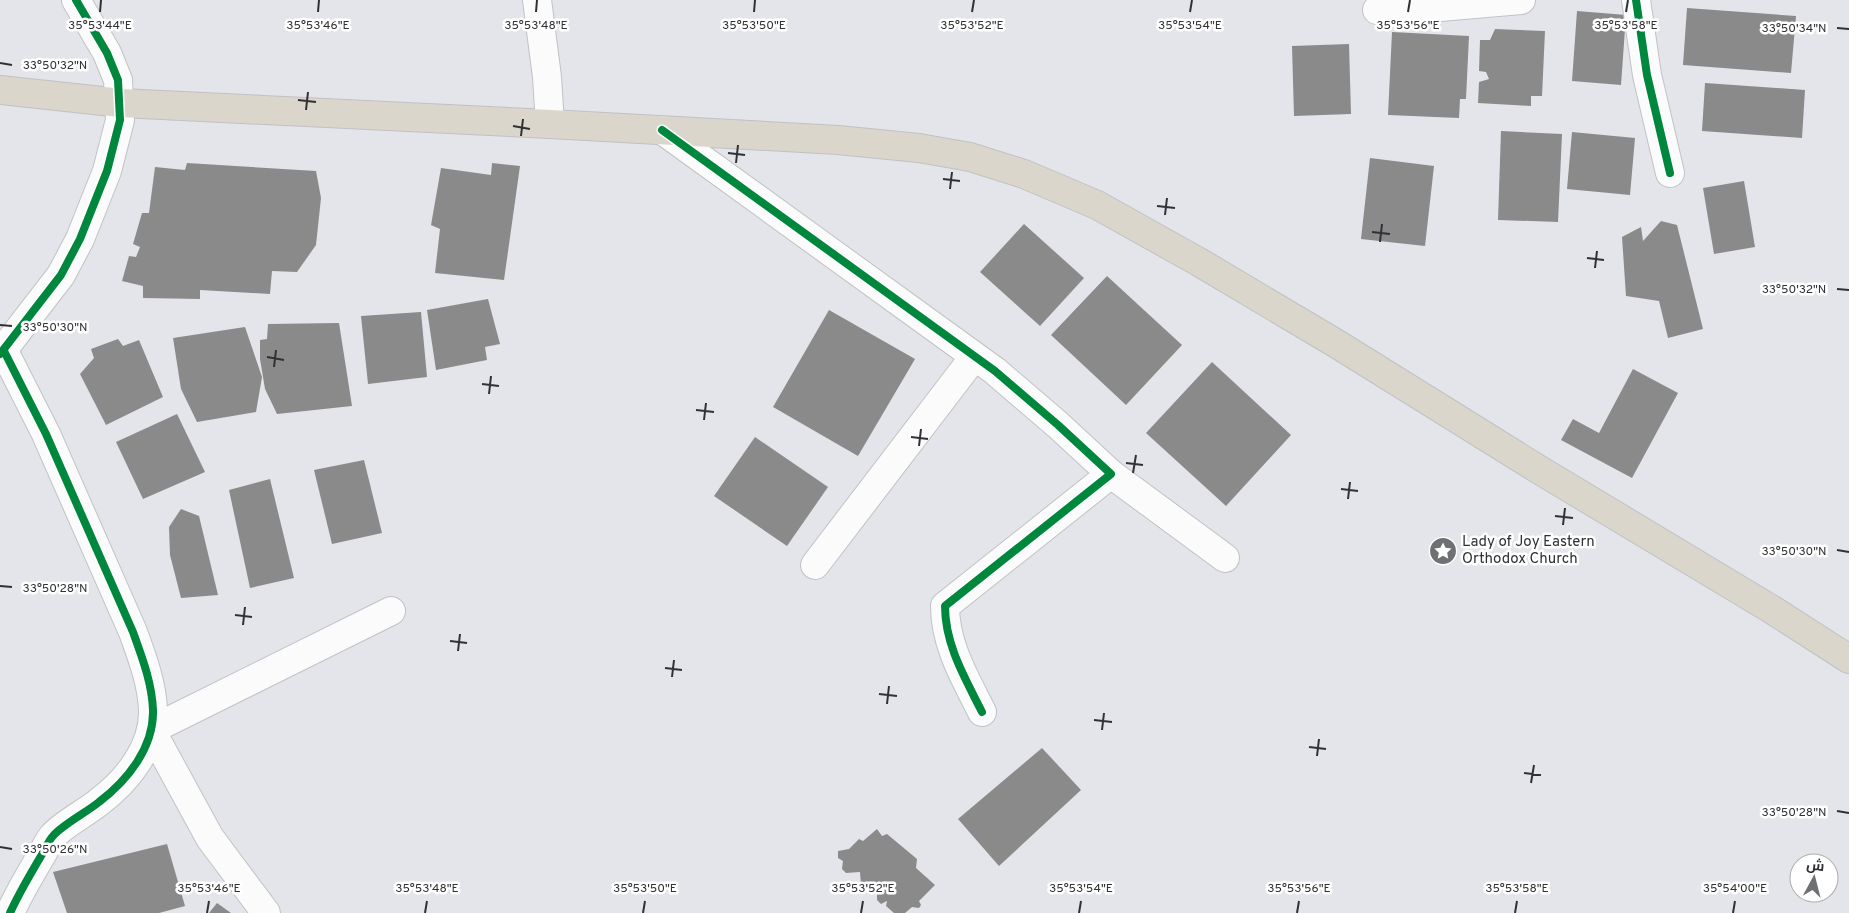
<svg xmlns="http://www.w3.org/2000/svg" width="1849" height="913" font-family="Overpass,Cairo,sans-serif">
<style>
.building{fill:#8a8a8b}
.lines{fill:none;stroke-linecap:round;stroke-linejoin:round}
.minor-casing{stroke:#c1c2c5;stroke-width:30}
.highway-casing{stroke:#c0c1c4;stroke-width:30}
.minor{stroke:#fbfbfc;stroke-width:28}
.highway{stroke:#dbd6cb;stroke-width:28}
.cycleway-casing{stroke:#fff;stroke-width:11}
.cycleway{stroke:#00873e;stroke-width:8}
.ticks{fill:none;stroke:#303134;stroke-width:2}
.labels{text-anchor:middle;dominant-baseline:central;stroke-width:5;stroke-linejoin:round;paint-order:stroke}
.poi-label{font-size:15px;fill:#303134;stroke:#fff;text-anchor:start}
.ticks-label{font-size:12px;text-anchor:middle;fill:#303134;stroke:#fff;stroke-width:5;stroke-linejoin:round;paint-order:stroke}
</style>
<rect width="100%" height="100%" fill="#e4e5ea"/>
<g class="building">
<polygon points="1687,8 1796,16 1791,73 1683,65"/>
<polygon points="1577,11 1626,15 1621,85 1572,81"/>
<polygon points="1495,29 1545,31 1542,96 1531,96 1531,106 1478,103 1479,82 1489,79 1486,72 1479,71 1480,40 1490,40"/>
<polygon points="1392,32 1469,36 1466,99 1460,99 1459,118 1388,115"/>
<polygon points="1349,44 1351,114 1294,116 1292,46"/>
<polygon points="1705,83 1805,90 1802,138 1702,131"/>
<polygon points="1501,131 1562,134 1558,222 1498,220"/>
<polygon points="1572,132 1635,138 1630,195 1567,189"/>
<polygon points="1370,158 1434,166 1425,246 1361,239"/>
<polygon points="187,163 316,171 321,198 316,245 297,272 272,271 270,294 200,290 200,299 143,298 143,286 122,281 129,256 136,257 140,247 133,244 142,213 149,213 155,167 185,170"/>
<polygon points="492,163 520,166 504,280 435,273 440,229 431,225 441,168 491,175"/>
<polygon points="1744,181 1755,247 1714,254 1703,188"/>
<polygon points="1661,221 1677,225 1703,329 1668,338 1659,301 1626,296 1622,237 1641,227 1643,241"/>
<polygon points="1024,224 1084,278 1040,326 980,272"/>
<polygon points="1107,276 1182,345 1126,405 1051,335"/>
<polygon points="488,299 500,344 485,347 487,360 436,370 427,310"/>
<polygon points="829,310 915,359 858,456 773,407"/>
<polygon points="421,312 427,377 368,384 361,316"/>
<polygon points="339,323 352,406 277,414 265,389 260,359 260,340 267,339 268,324"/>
<polygon points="245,327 262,377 256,412 197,422 181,389 173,338"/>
<polygon points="118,339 123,346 139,340 163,397 106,425 80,374 94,358 91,349"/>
<polygon points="1212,362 1291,435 1226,506 1146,433"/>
<polygon points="1633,369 1678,393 1632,478 1561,440 1573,419 1599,433"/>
<polygon points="177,414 205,472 143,499 116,442"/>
<polygon points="755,437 828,487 787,546 714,496"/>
<polygon points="364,460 382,533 332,544 314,470"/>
<polygon points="270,479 294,578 250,588 229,490"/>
<polygon points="181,509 199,516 218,595 181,598 170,555 169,527"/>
<polygon points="1042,748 1081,790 999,866 958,819"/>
<polygon points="877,829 882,836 887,834 917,859 916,868 935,885 919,901 921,905 919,908 912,907 905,913 894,913 886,906 887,901 881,904 877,900 877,893 870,887 867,890 861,885 860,872 846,873 842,869 843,861 838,858 838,851 849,849 859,839 863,841"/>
<polygon points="167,844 185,906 159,913 67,913 53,872"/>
<polygon points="217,903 231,913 209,913"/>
</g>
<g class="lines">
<g class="minor-casing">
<g id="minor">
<polyline points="537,0 547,77 550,124"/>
<polyline points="1636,0 1647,75 1670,173"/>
<polyline points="1377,10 1417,9 1521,0"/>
<path d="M662,130L995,371L1058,425L1111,474L945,606C945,645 965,678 982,712"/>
<path d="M4,351L46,434L133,632C142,657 152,683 153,710C154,747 128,780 99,802C87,812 62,825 53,836C48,841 45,850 41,856C30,875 19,893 10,913"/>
<polyline points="0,354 61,275 80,239 107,171 120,120 118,80 107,53 76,0"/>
<polyline points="1111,474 1225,558"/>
<polyline points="815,565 974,357"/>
<polyline points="266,913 210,838 151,730 391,611"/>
</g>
</g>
<g class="highway-casing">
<polyline id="highway" points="0,90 121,103 550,124 838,140 919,148 970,157 1024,174 1097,205 1199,262 1337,344 1538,469 1771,609 1849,659"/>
</g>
<use href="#minor" class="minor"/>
<use href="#highway" class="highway"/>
<g class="cycleway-casing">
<g id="cycleway">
<polyline points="1636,0 1647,75 1670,173"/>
<path d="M662,130L995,371L1058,425L1111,474L945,606C945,645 965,678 982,712"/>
<path d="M4,351L46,434L133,632C142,657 152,683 153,710C154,747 128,780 99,802C87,812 62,825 53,836C48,841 45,850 41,856C30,875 19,893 10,913"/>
<polyline points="0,354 61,275 80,239 107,171 120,120 118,80 107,53 76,0"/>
</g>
</g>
<use href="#cycleway" class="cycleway"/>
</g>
<path class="ticks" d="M100,12L101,0M318,12L319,0M536,12L537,0M754,12L755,0M972,12L974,0M1190,12L1192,0M1408,12L1410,0M1626,12L1628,0M1837,28L1849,29M0,63L12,65M298,100L316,102M306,110L308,92M513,126L530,129M521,136L523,119M728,153L745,155M736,163L738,145M943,179L960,181M950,189L952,172M1157,206L1175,208M1165,215L1167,198M1372,232L1390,234M1380,242L1382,224M1587,258L1604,260M1595,268L1597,251M1837,289L1849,290M0,325L12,326M267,357L284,360M274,367L276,350M482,384L499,386M489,394L491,376M696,410L714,412M704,420L706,403M911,437L928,439M919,446L921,429M1126,463L1143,465M1133,473L1136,455M1341,489L1358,491M1348,499L1350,482M1555,516L1573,518M1563,525L1565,508M1837,550L1849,552M0,586L12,587M235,615L252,617M243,625L245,607M450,641L467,643M458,651L460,634M665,668L682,670M672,677L674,660M879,694L897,696M887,704L889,686M1094,720L1112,722M1102,730L1104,713M1309,747L1326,749M1317,756L1319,739M1524,773L1541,775M1531,783L1534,765M1837,811L1849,813M0,847L12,849M207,913L209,901M425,913L427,901M643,913L645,901M861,913L863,901M1079,913L1081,901M1297,913L1299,901M1515,913L1517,901M1733,913L1735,901"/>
<defs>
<g id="sight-disc" transform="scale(1.4375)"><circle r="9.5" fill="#6f7074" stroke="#fff"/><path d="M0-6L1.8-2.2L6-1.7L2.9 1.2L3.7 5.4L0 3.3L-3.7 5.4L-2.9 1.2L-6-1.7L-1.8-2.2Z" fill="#fff"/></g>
</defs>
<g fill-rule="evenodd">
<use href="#sight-disc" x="1443" y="551"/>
</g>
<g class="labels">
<g class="poi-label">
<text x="1462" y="542">Lady of Joy Eastern<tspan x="1462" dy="17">Orthodox Church</tspan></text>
</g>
</g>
<g class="ticks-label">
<text x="100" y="29">35°53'44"E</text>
<text x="318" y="29">35°53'46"E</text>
<text x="536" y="29">35°53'48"E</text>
<text x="754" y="29">35°53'50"E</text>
<text x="972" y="29">35°53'52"E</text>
<text x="1190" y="29">35°53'54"E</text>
<text x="1408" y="29">35°53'56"E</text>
<text x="1626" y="29">35°53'58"E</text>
<text x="1794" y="32">33°50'34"N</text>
<text x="55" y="69">33°50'32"N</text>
<text x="1794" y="293">33°50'32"N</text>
<text x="55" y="331">33°50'30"N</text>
<text x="1794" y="555">33°50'30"N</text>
<text x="55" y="592">33°50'28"N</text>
<text x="1794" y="816">33°50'28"N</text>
<text x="55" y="853">33°50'26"N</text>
<text x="209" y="892">35°53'46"E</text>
<text x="427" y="892">35°53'48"E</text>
<text x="645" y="892">35°53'50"E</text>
<text x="863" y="892">35°53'52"E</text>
<text x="1081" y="892">35°53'54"E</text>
<text x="1299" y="892">35°53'56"E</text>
<text x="1517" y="892">35°53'58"E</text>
<text x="1735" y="892">35°54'00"E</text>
</g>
<g transform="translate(1814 878) rotate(7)"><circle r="24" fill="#ffffff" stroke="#acadae"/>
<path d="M0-4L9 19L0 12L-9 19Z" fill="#6f7074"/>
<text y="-8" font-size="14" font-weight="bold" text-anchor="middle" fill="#303134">ش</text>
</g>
</svg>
